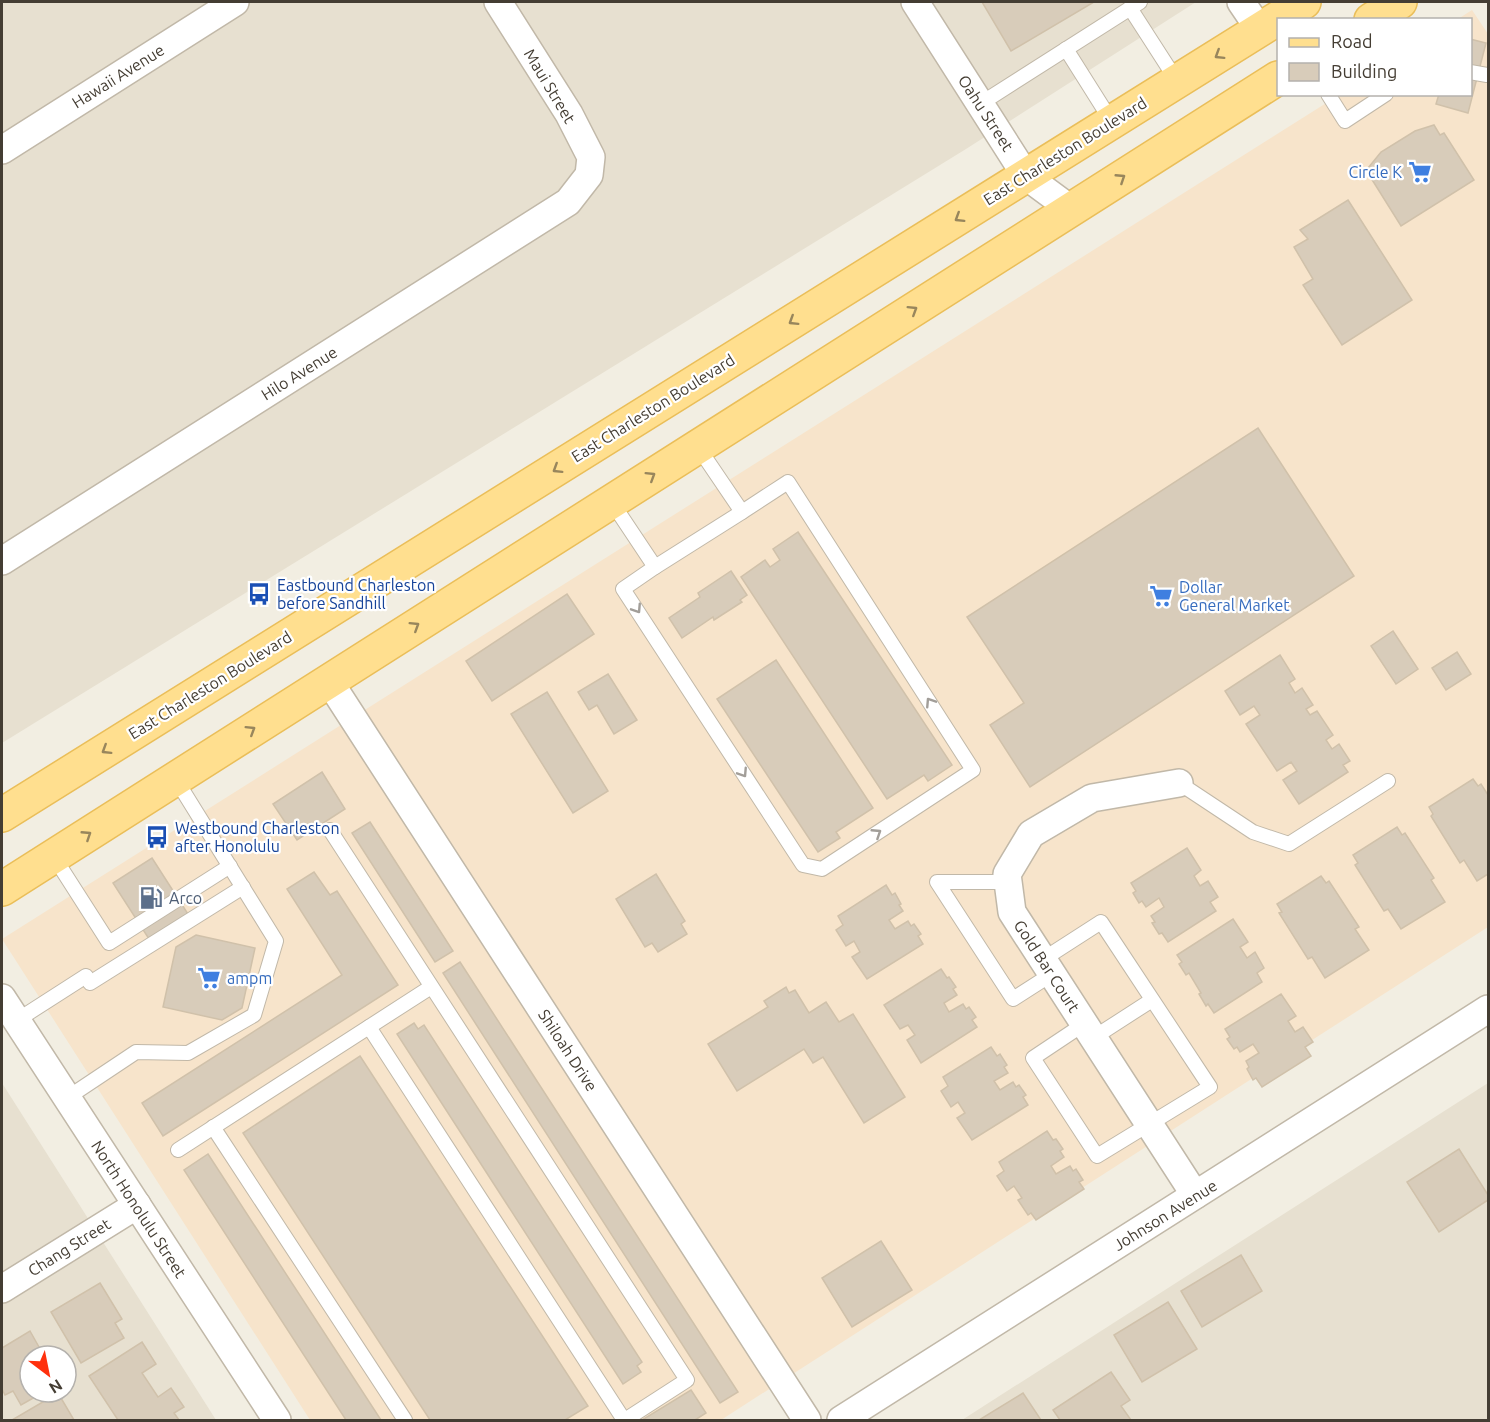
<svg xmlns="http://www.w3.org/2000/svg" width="1490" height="1422" font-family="Ubuntu,sans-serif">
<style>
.residential{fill:#e7e0d0;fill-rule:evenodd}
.commercial{fill:#f7e4cb}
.building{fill:#d8ccba;stroke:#d0c1aa;stroke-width:1.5}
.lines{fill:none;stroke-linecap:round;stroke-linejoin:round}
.lane-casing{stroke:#c1b8a8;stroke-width:16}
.street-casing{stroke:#c1b8a8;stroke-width:30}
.primary-casing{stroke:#eabe59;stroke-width:36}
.lane{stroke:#fff;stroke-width:14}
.street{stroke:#fff;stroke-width:27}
.primary{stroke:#ffdf8f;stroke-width:33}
.oneway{stroke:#98865c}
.oneway2{stroke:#a29e99}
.labels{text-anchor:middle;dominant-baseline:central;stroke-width:4.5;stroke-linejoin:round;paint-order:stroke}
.street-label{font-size:16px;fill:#443d33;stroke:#fff}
.shop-label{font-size:16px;fill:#366cbe;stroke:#fff;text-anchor:start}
.transit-label{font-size:16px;fill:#164399;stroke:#fff;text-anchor:start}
.service-label{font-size:16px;fill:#4e5e75;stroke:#fff;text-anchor:start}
</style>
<rect width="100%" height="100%" fill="#f2eee2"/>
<g class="residential">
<polygon points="2,2 1196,2 966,149 2,743"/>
<path d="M2,1083L216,1420H2ZM30,1356H66V1392H30Z"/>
<polygon points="1488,1083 1488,1420 962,1420"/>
</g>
<polygon class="commercial" points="1472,10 1488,34 1488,927 721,1420 310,1420 2,939 1339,95 1470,94 1470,20 1458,19"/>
<g class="building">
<polygon points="982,2 1094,2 1011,51"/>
<polygon points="1470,39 1486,43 1468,113 1436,104 1439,94 1470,94"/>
<polygon points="1434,125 1440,135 1444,133 1474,180 1401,226 1371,178 1373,176 1368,168 1381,152 1415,131"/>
<polygon points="1348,200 1412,300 1342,345 1303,285 1313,279 1294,247 1308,239 1300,230"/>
<polygon points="1258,428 1354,576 1030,787 990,725 1024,703 967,617"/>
<polygon points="798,532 952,765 928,781 924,775 887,799 741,577 765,560 770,567 780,560 773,549"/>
<polygon points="731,571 747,595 740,600 742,602 714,620 713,617 682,638 669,618 700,597 698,593"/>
<polygon points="567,594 594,634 492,701 466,661"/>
<polygon points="1393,631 1418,669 1396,684 1371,646"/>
<polygon points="1457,652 1471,674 1446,690 1432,668"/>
<polygon points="1280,655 1295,679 1289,683 1295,693 1302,688 1313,705 1306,709 1310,715 1317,711 1333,735 1326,740 1332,749 1339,744 1350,761 1343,765 1348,772 1299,804 1283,780 1297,771 1291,762 1277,771 1246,724 1260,715 1254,706 1240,715 1225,691"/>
<polygon points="776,660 873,808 836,832 840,838 818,852 717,699"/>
<polygon points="608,674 637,720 614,734 597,705 589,710 578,692"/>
<polygon points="547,692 608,791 573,813 511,714"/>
<polygon points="322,772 345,809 297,840 273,804"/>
<polygon points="1473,779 1478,786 1481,784 1488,795 1488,874 1477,881 1464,860 1460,863 1431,816 1433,814 1429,807"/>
<polygon points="370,822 453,951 435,962 352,833"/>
<polygon points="1397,827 1402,835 1405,833 1434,878 1431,880 1445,902 1401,929 1388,909 1384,911 1355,865 1358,863 1353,855"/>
<polygon points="1187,848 1201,870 1194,876 1200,886 1208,881 1218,897 1210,902 1216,911 1168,942 1162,933 1159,934 1152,923 1155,922 1151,916 1164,907 1159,898 1146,907 1142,901 1139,903 1133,893 1136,891 1131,883"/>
<polygon points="152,858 188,914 149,939 113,883"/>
<polygon points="314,872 330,895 337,891 398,985 163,1136 142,1103 342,975 287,889"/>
<polygon points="656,874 685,921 681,924 687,934 658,952 652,943 645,947 616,899"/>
<polygon points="1321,876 1326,883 1329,881 1359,927 1355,929 1369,950 1325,978 1312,957 1308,959 1279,913 1282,912 1277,904"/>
<polygon points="886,885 892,895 895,893 901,904 899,905 903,911 889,920 895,929 908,921 911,926 914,924 921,934 918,936 923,944 867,979 852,957 860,952 854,941 846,946 836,930 843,925 838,916"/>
<polygon points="1233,919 1248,942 1240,947 1247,958 1255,952 1264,968 1257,973 1262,982 1214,1013 1208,1004 1206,1006 1199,994 1201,993 1189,973 1186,975 1179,964 1182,962 1177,955"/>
<polygon points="196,935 255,948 242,1008 222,1020 163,1007 176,947"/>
<polygon points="460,962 738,1392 720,1403 443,973"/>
<polygon points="941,969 947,978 949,977 956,987 953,989 957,995 944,1003 949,1012 963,1004 966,1009 969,1007 976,1017 972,1020 977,1027 921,1063 907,1040 915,1035 908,1025 900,1029 884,1005"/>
<polygon points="786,987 789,993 795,990 809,1013 826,1002 839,1022 853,1014 905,1097 864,1123 823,1057 813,1063 804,1049 737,1091 708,1044 768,1007 764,1001"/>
<polygon points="1281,994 1296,1016 1288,1021 1295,1032 1303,1027 1313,1042 1305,1047 1311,1056 1262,1087 1256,1078 1253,1080 1247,1069 1249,1067 1246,1061 1259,1053 1253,1044 1240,1052 1237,1047 1234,1049 1227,1039 1230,1037 1225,1029"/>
<polygon points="414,1023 418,1029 424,1025 642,1362 637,1366 641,1372 623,1384 397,1034"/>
<polygon points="991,1047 997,1056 1000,1054 1007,1065 1004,1067 1008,1073 994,1081 1000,1090 1013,1082 1016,1087 1019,1085 1026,1095 1023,1097 1028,1105 972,1140 957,1118 965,1113 958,1102 951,1107 941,1091 948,1086 943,1077"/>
<polygon points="360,1056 588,1406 565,1420 430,1420 243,1133"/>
<polygon points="1047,1131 1053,1140 1056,1139 1063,1149 1060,1151 1064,1157 1051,1166 1056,1174 1070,1166 1073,1171 1076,1169 1083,1180 1079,1182 1084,1189 1036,1220 1031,1213 1028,1215 1018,1200 1022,1198 1014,1186 1007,1191 997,1176 1004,1171 999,1162"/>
<polygon points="1459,1149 1488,1195 1488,1200 1439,1232 1407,1182"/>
<polygon points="208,1154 381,1420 346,1420 184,1170"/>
<polygon points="881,1241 912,1290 852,1327 822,1278"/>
<polygon points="1241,1255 1262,1291 1202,1327 1181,1291"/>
<polygon points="100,1283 122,1319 115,1323 124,1338 81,1363 51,1312"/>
<polygon points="1168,1302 1197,1349 1142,1382 1114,1335"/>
<polygon points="30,1331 44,1356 30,1356 30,1392 44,1392 21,1405 13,1391 5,1395 2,1389 2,1348"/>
<polygon points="142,1342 156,1364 142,1373 158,1397 171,1388 184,1407 174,1413 179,1420 118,1420 89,1376"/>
<polygon points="1111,1372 1130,1400 1121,1406 1131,1420 1060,1420 1053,1410"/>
<polygon points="691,1390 706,1413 695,1420 642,1420"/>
<polygon points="58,1393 74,1420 12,1420"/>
<polygon points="1023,1393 1041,1420 979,1420"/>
</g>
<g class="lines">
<g class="lane-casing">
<g id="lane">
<polyline points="1130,8 1177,81"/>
<polyline points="1066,49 1112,122"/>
<polyline points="1470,72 1487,75"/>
<polyline points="1328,94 1345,121 1386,94"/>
<polyline points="980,104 1140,2"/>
<polyline points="611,501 655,567 623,589 803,865 822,869 973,770 788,482 742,512 698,447"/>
<polyline points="655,567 742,512"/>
<polyline points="1179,783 1253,832 1289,844 1388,781"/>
<polyline points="330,830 687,1380 625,1420"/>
<polyline points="54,857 109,943 230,866"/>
<polyline points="1008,882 937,882 1013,999 1052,974"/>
<polyline points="1042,960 1101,922 1210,1087 1097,1156 1033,1058 1084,1024"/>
<polyline points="90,983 243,887"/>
<polyline points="16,1021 86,976"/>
<polyline points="369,1027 624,1420"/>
<polyline points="1093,1038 1152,1000"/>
<polyline points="67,1098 136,1052 188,1053 254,1015 276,941 175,778"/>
<polyline points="213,1127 405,1420"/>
<polyline points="178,1150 431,987"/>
</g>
</g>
<g class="street-casing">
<g id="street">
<polyline points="915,2 1026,176 1072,210"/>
<polyline points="1241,2 1260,30"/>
<polyline points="2,150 235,2"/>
<polyline points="2,561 568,202 589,175 591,157 569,114 498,2"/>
<polyline points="329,681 807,1420"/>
<polyline points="1179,783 1092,798 1031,834 1007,874 1012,912 1195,1195"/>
<polyline points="2,998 277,1420"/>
<polyline points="2,1289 137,1205"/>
<polyline points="841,1420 1488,1009"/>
</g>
</g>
<g class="primary-casing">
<g id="primary">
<polyline points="1371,20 1400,2"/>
<polyline points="2,815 1304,2"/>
<polyline points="2,889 1278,78"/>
</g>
</g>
<use href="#lane" class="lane"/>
<use href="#street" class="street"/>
<use href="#primary" class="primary"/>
</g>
<defs><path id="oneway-chevron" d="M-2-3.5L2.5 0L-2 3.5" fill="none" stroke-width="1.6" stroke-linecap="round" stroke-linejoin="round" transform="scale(1.5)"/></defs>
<g class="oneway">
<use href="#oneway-chevron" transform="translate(1219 55) rotate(148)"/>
<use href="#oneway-chevron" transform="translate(1121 178) rotate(-33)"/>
<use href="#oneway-chevron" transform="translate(959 218) rotate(148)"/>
<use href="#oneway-chevron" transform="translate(913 310) rotate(-32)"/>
<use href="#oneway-chevron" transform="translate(793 321) rotate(148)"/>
<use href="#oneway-chevron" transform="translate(557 469) rotate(148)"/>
<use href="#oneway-chevron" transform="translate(651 476) rotate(-32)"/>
<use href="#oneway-chevron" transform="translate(415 626) rotate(-32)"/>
<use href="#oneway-chevron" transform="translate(251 730) rotate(-32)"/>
<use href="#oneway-chevron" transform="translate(106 750) rotate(148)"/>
<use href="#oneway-chevron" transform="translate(87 835) rotate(-33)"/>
</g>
<g class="oneway2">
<use href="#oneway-chevron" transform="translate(637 609) rotate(57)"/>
<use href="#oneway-chevron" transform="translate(930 702) rotate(-123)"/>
<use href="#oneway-chevron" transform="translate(743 773) rotate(57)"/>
<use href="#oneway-chevron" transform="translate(877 833) rotate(-33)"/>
</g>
<defs>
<g id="supermarket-bare" transform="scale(1.8)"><path d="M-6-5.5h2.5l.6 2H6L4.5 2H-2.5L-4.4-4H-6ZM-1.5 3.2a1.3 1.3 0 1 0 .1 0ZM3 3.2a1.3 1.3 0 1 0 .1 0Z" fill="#3f7fe0" stroke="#fff" stroke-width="2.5" paint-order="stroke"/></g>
<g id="bus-bare" transform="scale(1.8)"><path d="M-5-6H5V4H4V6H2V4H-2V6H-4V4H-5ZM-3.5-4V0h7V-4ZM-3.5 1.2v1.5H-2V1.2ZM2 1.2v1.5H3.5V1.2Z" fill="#1a4fb4" stroke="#fff" stroke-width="2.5" paint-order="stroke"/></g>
<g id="fuel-bare" transform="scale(1.8)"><path d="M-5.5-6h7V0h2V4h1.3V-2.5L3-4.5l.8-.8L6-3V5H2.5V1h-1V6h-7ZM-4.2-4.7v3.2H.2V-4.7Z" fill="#5c6f8a" stroke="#fff" stroke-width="2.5" paint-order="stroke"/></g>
</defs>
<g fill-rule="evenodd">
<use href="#supermarket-bare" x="1420" y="172"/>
<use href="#bus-bare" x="259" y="594"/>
<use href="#supermarket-bare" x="1161" y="596"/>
<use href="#bus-bare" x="157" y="837"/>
<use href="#fuel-bare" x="151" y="898"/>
<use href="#supermarket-bare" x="209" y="978"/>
</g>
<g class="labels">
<g class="street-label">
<text transform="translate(118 76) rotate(-32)">Hawaii Avenue</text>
<text transform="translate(550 86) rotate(59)">Maui Street</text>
<text transform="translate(986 113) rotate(57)">Oahu Street</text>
<text transform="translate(1065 151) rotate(-32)">East Charleston Boulevard</text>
<text transform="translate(299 373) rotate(-32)">Hilo Avenue</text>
<text transform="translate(653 408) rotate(-32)">East Charleston Boulevard</text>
<text transform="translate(210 685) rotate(-32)">East Charleston Boulevard</text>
<text transform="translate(1047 966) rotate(57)">Gold Bar Court</text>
<text transform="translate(568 1050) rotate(57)">Shiloah Drive</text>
<text transform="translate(139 1209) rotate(57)">North Honolulu Street</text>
<text transform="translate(1165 1215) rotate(-32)">Johnson Avenue</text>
<text transform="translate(69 1247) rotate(-32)">Chang Street</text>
</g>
<g class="shop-label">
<text x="1402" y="172" text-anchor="end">Circle K</text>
<text x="1179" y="587">Dollar<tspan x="1179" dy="18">General Market</tspan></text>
<text x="227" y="978">ampm</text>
</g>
<g class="transit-label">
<text x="277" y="585">Eastbound Charleston<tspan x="277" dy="18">before Sandhill</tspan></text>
<text x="175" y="828">Westbound Charleston<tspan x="175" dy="18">after Honolulu</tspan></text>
</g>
<g class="service-label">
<text x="169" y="898">Arco</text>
</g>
</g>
<rect width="1490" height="1422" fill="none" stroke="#443d33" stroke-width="6"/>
<rect x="1277" y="18" width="195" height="78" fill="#ffffff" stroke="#b4b1ad" stroke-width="1.5"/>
<rect x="1289" y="38" width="30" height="9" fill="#ffdf8f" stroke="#b4b1ad" stroke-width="1.5"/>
<text x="1331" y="48" font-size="18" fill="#443d33">Road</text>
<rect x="1289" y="63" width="30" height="18" fill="#d8ccba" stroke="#b4b1ad" stroke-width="1.5"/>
<text x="1331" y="78" font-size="18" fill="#443d33">Building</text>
<g transform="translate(48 1374) rotate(148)"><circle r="28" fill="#ffffff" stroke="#b4b1ad" stroke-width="1.5"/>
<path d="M0-4.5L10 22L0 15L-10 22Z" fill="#ff300d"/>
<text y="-9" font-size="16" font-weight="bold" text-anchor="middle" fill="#443d33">N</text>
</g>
</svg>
